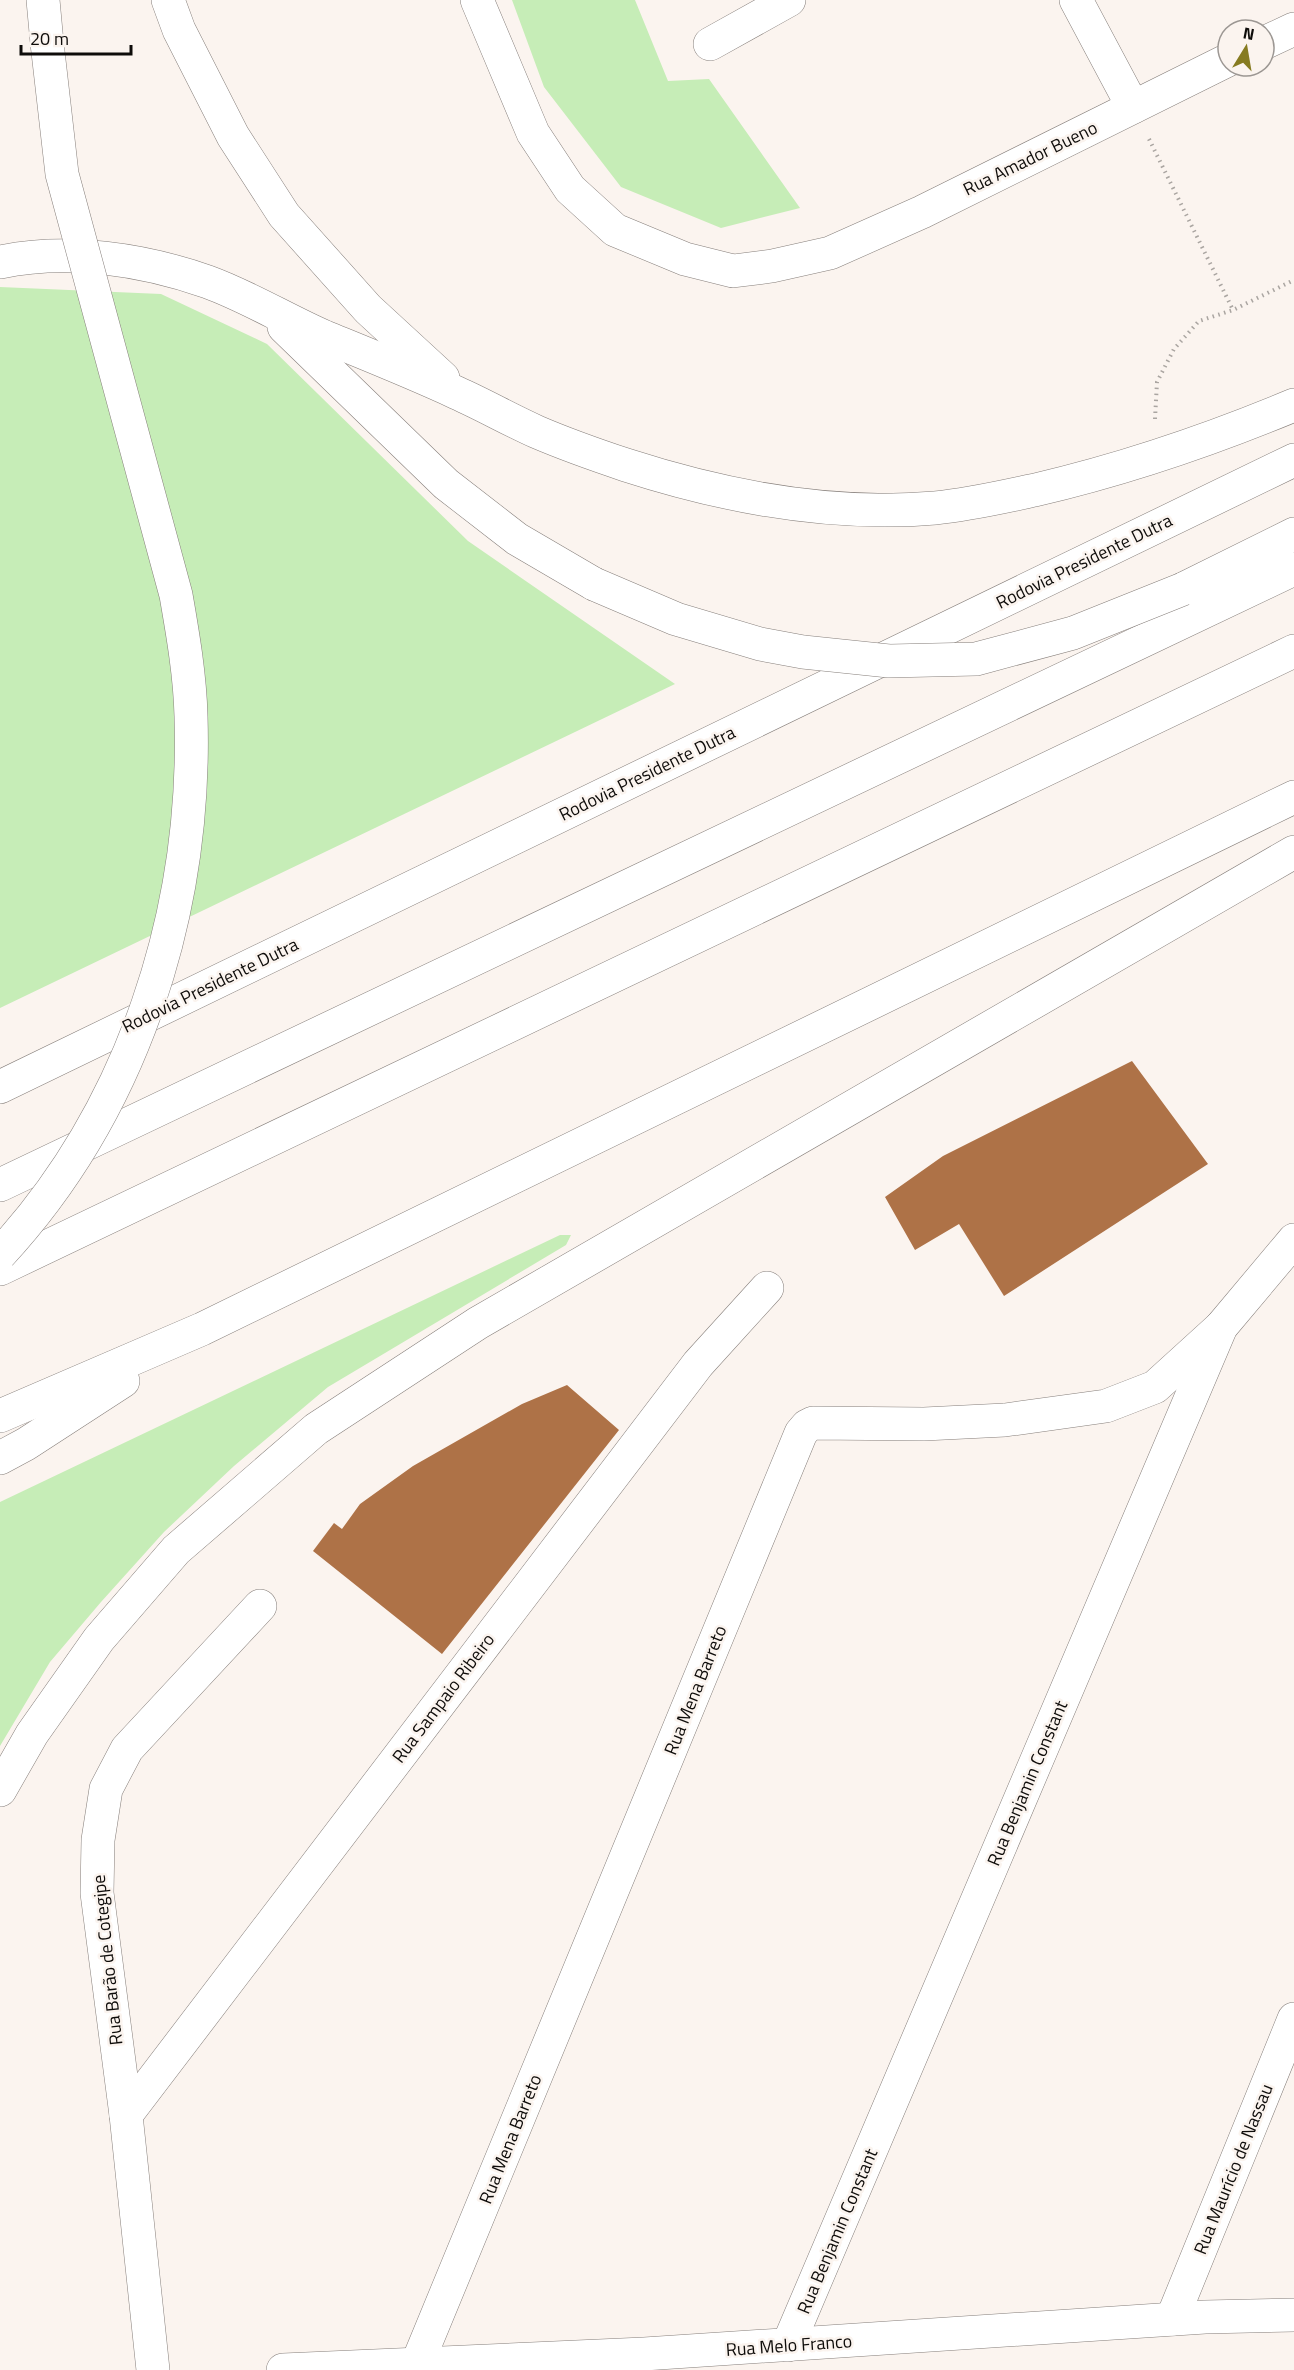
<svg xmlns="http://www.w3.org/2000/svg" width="1294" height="2370" font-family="'Titillium Web',sans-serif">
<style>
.green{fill:#c6edb7}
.building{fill:#ae7247}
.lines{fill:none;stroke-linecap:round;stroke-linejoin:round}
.street-casing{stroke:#867f7b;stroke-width:34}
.highway-casing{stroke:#867f7b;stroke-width:34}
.path{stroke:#aaa5a1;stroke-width:4;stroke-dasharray:1.5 4.5;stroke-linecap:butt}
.street{stroke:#fff;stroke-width:33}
.highway{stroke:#fff;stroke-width:33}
.highway-bridge-casing{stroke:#867f7b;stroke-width:34;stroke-linecap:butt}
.highway-bridge{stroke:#fff;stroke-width:33}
.labels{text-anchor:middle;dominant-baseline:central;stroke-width:5;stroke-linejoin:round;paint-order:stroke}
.street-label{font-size:18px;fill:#0e0c0a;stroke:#fbf4ef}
</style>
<rect width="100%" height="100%" fill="#fbf4ef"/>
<g class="green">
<polygon points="512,0 635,0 668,81 709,79 800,208 721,228 621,187 544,87"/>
<polygon points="0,287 161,294 267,344 468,541 675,684 0,1008"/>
<polygon points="560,1235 571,1235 566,1245 328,1387 234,1466 164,1532 101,1602 50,1662 0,1746 0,1502"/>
</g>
<g class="building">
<polygon points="1132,1061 1208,1164 1004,1296 959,1224 915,1250 885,1197 943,1156"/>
<polygon points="567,1385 619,1430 442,1654 313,1551 334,1523 342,1529 360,1504 413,1466 522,1404"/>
</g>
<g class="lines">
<g class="street-casing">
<g id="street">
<polyline points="477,0 533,133 570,189 615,230 685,259 733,271 772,266 830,253 922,212 1228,60"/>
<polyline points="1076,0 1133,107"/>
<polyline points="1264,43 1294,29"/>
<polyline points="710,44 789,0"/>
<polyline points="126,2115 698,1364 767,1288"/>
<polyline points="1172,2319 1294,2019"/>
<polyline points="788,2345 1221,1327 1294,1240"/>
<polyline points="417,2364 801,1433 807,1426 813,1423 924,1424 1005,1420 1106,1406 1155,1387 1221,1327"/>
<polyline points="153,2370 126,2115 97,1893 98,1840 106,1789 127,1749 260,1606"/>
<polyline points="283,2370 644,2354 1205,2317 1294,2315"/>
</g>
</g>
<g class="highway-casing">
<g id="highway">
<polyline points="43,0 47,43"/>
<polyline points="168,0 179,30 233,136 284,215 368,309 443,378"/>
<path d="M0,262C68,248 143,259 208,282C249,297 286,320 325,337C369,355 414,373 457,393C484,405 510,420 537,432C565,444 596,455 626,465C725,497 830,517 935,508C968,505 1003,497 1035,490C1125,469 1210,440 1294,405"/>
<polyline points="284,327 446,484 517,539 594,584"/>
<polyline points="1183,589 1294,534"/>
<polyline points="0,1087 1294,460"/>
<polyline points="0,1185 1294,569"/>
<polyline points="0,1269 1294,651"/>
<polyline points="0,1416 202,1329 1294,797"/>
<polyline points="0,1458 26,1444 123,1381"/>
<polyline points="0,1790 32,1734 99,1639 176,1550 316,1429 478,1323 1294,852"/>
</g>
</g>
<g class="path">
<polyline points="1149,139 1233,310"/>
<polyline points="1155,419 1157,382 1174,349 1199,321 1233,310 1294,280"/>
</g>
<use href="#street" class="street"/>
<use href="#highway" class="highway"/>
<g class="highway-bridge-casing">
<g id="highway-bridge">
<polyline points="594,584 676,619 760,644 803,652 889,661 976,659 1073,633 1183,589"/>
<path d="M0,1254C134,1109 197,911 191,716C190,676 183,635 176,595L62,174L47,43"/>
</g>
</g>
<use href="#highway-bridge" class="highway-bridge"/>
</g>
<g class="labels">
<g class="street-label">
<text transform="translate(1030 158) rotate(-26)">Rua Amador Bueno</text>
<text transform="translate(1084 561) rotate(-26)">Rodovia Presidente Dutra</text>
<text transform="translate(647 773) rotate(-26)">Rodovia Presidente Dutra</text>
<text transform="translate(210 985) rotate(-26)">Rodovia Presidente Dutra</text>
<text transform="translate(695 1690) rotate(-68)">Rua Mena Barreto</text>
<text transform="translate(443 1698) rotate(-53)">Rua Sampaio Ribeiro</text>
<text transform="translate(1027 1783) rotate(-67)">Rua Benjamin Constant</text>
<text transform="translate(107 1960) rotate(-96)">Rua Barão de Cotegipe</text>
<text transform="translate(510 2139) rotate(-68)">Rua Mena Barreto</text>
<text transform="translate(1233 2169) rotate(-68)">Rua Maurício de Nassau</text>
<text transform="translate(837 2231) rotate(-67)">Rua Benjamin Constant</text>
<text transform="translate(789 2345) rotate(-4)">Rua Melo Franco</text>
</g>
</g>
<g transform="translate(1246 48) rotate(11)"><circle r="28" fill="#fbf4ef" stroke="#9c9793" stroke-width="1.5"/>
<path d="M0-4.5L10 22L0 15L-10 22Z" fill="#867b21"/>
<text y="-9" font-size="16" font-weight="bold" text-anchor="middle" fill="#0e0c0a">N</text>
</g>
<path d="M21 45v9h110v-9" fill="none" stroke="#0e0c0a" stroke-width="3"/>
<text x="30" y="45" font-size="18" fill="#0e0c0a" stroke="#fbf4ef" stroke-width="4.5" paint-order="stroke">20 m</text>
</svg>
